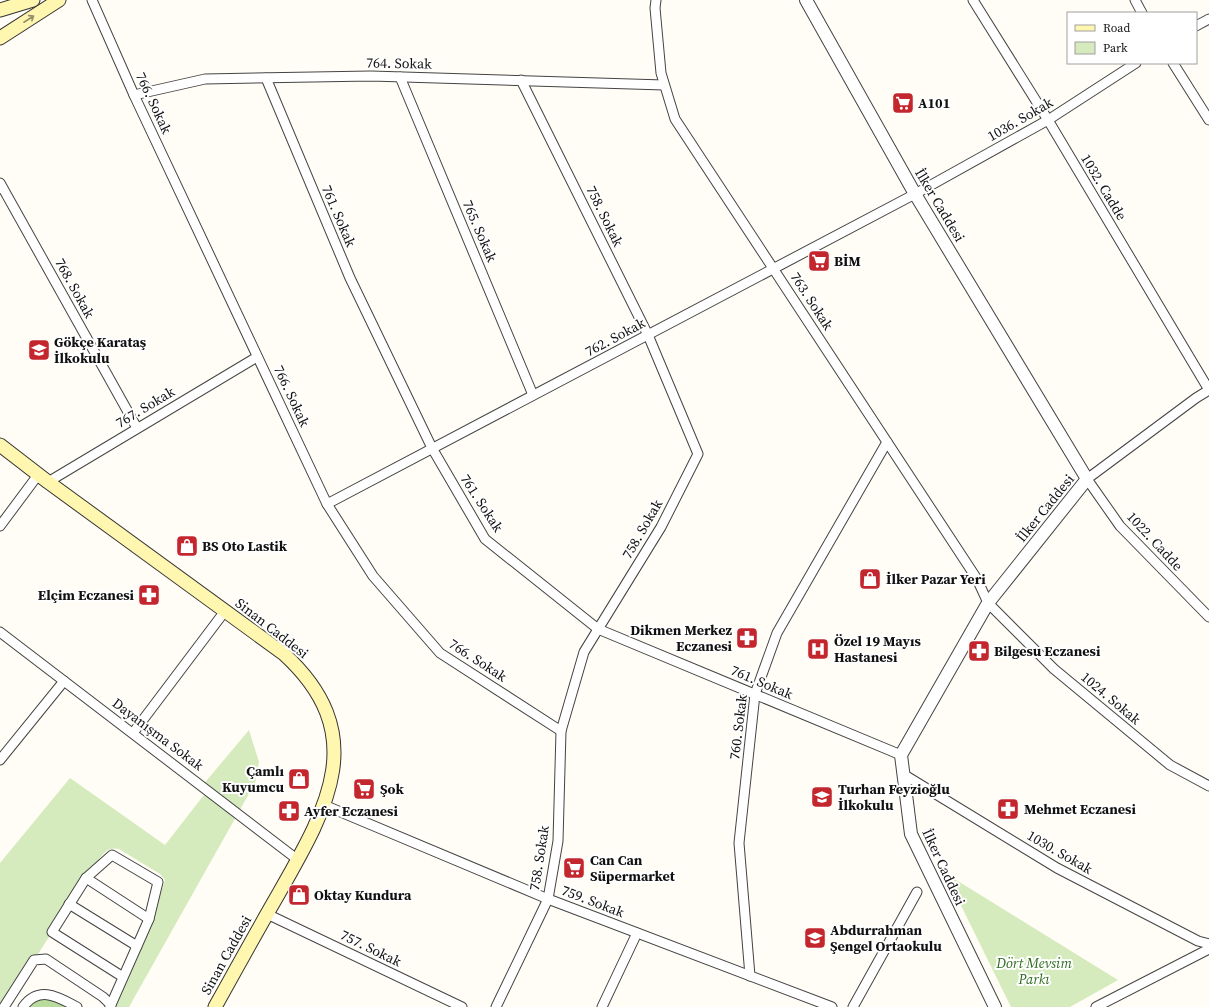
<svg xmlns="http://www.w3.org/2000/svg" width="1209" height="1007" font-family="'Source Serif 4',serif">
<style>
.green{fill:#d5ebbd}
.forest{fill:#b9dc9c}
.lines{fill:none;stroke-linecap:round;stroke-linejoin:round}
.minor-casing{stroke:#444;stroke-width:11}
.tertiary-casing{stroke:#444;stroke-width:14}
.secondary-casing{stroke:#333;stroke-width:15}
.minor{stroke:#fff;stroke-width:9}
.tertiary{stroke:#fff;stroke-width:12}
.secondary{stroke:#fff6b0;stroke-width:13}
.oneway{stroke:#948f68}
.labels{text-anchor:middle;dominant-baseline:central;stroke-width:4;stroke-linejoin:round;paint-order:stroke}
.street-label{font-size:14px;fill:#111;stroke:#fff}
.poi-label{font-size:14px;font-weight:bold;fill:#111;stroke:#fff;text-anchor:start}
.park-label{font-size:14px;font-style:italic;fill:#2f6b1f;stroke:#fff}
</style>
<rect width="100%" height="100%" fill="#fffdf5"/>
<g class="green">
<path d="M249,730L259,762L255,783L129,1007H110L161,892L165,880L160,874L119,849C108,847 106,851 99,859L4,1007H0V863L70,778L165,845L207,791L202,786Z"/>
<polygon points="945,873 1118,980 1070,1007 1011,1007"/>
</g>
<polygon class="forest" points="39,994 77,1007 23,1007"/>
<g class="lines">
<g class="minor-casing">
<g id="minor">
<polyline points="92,0 134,95 327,504 373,576 440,653 561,731"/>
<polyline points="656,0 655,8 661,73 675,119 977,579 988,603 1054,669 1170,765 1209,786"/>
<polyline points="973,0 1048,120 1209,390"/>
<polyline points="1135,0 1142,13"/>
<polyline points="1196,26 1209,19"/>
<polyline points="1173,63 1209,120"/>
<polyline points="400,77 533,395"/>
<polyline points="266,78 350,278 432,448 485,539 598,629 901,755"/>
<polyline points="134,95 205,79 371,76 664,85"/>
<polyline points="0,183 137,428"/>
<polyline points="1209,390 1196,398 1087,479 1120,526 1209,617"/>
<polyline points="48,482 257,357"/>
<polyline points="327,504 915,194 1048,120 1136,63"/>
<polyline points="0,526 38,475"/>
<polyline points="0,632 298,860"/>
<polyline points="133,733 225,611"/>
<polyline points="0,760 64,681"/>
<polyline points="903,774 1057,868 1198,941 1209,944"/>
<polyline points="324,805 548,899 832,1007"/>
<polyline points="86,878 149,919"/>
<polyline points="69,904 137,946"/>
<polyline points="267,914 462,1007"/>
<polyline points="750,976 739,843 755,694 777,633 887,442"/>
<polyline points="4,1007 34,960 46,959 103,997 111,1005"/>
<path d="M23,1007C39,985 58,997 77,1007"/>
<polyline points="110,1007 149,919 158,882 112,855 86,878 52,932 123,977"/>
<polyline points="496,1007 548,899 558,841 561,731 584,652 661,527 698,454 648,335 521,80"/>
<polyline points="602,1007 637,933"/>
<polyline points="853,1007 917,892"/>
<polyline points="1096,1007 1209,949"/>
</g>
</g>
<g class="tertiary-casing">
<polyline id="tertiary" points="806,0 915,194 1087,479 988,603 901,755 911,834 995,1007"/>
</g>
<g class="secondary-casing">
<g id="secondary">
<polyline points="0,10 33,0"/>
<polyline points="0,38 59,0"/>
<path d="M0,445L48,482L284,654C371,734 328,807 279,893C257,931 236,969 215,1007"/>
</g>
</g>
<use href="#minor" class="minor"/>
<use href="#tertiary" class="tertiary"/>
<use href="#secondary" class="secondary"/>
</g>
<defs><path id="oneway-shaft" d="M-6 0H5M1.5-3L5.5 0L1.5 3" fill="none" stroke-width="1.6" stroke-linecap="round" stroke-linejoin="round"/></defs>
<use class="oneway" href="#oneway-shaft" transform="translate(29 19) rotate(-33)"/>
<defs>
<g id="supermarket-square" transform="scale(1.15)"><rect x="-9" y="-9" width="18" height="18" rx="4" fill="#c4262e" stroke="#fff"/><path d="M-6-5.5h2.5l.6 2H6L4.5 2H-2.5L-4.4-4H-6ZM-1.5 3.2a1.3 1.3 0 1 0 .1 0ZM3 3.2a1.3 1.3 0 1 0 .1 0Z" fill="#fff"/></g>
<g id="school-square" transform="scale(1.15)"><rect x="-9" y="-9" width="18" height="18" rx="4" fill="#c4262e" stroke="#fff"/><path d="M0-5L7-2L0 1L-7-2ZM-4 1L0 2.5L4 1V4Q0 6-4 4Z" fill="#fff"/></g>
<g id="shop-square" transform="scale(1.15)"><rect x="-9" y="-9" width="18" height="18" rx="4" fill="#c4262e" stroke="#fff"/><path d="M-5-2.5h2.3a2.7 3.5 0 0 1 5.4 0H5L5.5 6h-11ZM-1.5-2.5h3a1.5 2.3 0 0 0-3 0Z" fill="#fff"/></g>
<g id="pharmacy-square" transform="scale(1.15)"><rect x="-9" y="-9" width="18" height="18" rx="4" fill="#c4262e" stroke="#fff"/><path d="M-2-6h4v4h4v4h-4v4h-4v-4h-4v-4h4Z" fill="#fff"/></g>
<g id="hospital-square" transform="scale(1.15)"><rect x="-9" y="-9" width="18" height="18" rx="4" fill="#c4262e" stroke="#fff"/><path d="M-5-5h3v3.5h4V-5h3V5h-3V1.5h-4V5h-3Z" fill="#fff"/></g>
</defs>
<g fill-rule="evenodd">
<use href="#supermarket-square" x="903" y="103"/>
<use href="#supermarket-square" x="819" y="261"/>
<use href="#school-square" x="39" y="350"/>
<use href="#shop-square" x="187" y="546"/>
<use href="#shop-square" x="870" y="579"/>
<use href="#pharmacy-square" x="149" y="595"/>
<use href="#pharmacy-square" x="747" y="638"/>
<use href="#hospital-square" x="818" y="649"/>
<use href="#pharmacy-square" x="979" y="651"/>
<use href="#shop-square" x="299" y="779"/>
<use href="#supermarket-square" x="364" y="789"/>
<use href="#school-square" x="822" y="797"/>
<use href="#pharmacy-square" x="1008" y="809"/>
<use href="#pharmacy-square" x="289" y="811"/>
<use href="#supermarket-square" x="574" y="868"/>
<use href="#shop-square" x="299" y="895"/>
<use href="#school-square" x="815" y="938"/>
</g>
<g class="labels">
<g class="street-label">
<text transform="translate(399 63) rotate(1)">764. Sokak</text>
<text transform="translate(154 103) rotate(65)">766. Sokak</text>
<text transform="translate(1020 119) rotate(-30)">1036. Sokak</text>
<text transform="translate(1104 187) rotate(59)">1032. Cadde</text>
<text transform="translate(940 205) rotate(59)">İlker Caddesi</text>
<text transform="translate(339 216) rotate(67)">761. Sokak</text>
<text transform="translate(605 216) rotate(64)">758. Sokak</text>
<text transform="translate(480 231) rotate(67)">765. Sokak</text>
<text transform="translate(75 288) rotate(61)">768. Sokak</text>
<text transform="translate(812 301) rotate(57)">763. Sokak</text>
<text transform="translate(615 337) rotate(-28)">762. Sokak</text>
<text transform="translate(292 396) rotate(65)">766. Sokak</text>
<text transform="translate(145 407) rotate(-31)">767. Sokak</text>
<text transform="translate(482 503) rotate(57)">761. Sokak</text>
<text transform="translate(1045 508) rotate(-51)">İlker Caddesi</text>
<text transform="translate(642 529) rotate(-60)">758. Sokak</text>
<text transform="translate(1155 541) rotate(47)">1022. Cadde</text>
<text transform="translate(272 628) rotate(38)">Sinan Caddesi</text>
<text transform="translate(478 660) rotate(33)">766. Sokak</text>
<text transform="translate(762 682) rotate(23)">761. Sokak</text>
<text transform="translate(1111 698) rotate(40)">1024. Sokak</text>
<text transform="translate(738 727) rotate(-83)">760. Sokak</text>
<text transform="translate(158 734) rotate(37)">Dayanışma Sokak</text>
<text transform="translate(1060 852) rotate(30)">1030. Sokak</text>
<text transform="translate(539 858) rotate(-81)">758. Sokak</text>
<text transform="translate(944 867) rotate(65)">İlker Caddesi</text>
<text transform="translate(593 901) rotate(21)">759. Sokak</text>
<text transform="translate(371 948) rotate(26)">757. Sokak</text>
<text transform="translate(226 955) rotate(-61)">Sinan Caddesi</text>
</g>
<g class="poi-label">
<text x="918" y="103">A101</text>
<text x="834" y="261">BİM</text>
<text x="54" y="342">Gökçe Karataş<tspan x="54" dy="16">İlkokulu</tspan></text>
<text x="202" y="546">BS Oto Lastik</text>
<text x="886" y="579">İlker Pazar Yeri</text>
<text x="134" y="595" text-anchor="end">Elçim Eczanesi</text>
<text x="732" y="630" text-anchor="end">Dikmen Merkez<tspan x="732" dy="16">Eczanesi</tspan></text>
<text x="834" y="641">Özel 19 Mayıs<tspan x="834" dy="16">Hastanesi</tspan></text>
<text x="994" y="651">Bilgesu Eczanesi</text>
<text x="284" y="771" text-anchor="end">Çamlı<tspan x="284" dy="16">Kuyumcu</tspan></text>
<text x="380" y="789">Şok</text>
<text x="838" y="789">Turhan Feyzioğlu<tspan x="838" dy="16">İlkokulu</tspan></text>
<text x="1024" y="809">Mehmet Eczanesi</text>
<text x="304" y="811">Ayfer Eczanesi</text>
<text x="590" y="860">Can Can<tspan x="590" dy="16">Süpermarket</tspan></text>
<text x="314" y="895">Oktay Kundura</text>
<text x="830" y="930">Abdurrahman<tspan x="830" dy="16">Şengel Ortaokulu</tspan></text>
</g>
<g class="park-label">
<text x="1034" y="963">Dört Mevsim<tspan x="1034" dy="16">Parkı</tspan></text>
</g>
</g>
<rect x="1067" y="12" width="130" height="52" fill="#ffffff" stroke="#a0a0a0"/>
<rect x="1075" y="25" width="20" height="6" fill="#fff6b0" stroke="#a0a0a0"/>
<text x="1103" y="32" font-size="12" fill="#111111">Road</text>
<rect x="1075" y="42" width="20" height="12" fill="#d5ebbd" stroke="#a0a0a0"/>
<text x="1103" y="52" font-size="12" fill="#111111">Park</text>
</svg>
